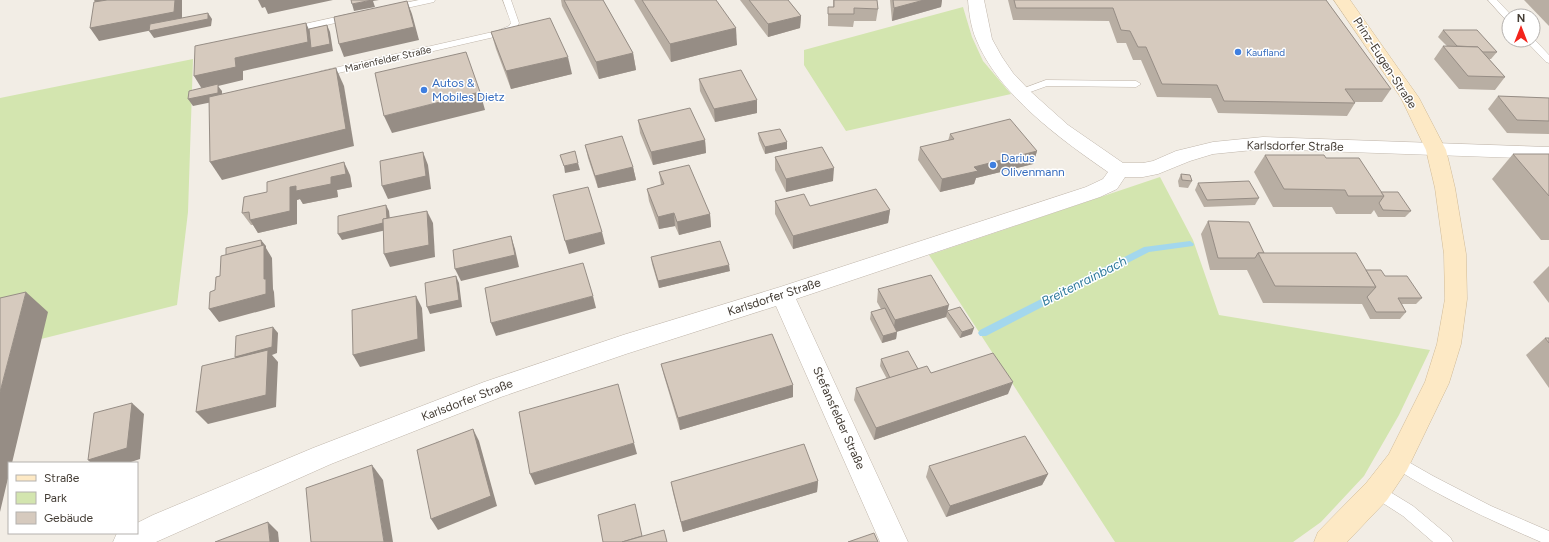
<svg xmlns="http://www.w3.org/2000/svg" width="1549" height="542" font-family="Figtree,sans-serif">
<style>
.green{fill:#d3e5af}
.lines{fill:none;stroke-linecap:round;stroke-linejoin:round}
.stream{fill:#a3d7ed;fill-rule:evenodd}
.lane-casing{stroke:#c0b6ab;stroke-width:1}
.street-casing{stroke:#c0b6ab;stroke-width:1}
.secondary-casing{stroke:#d1bb97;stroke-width:1}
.lane{fill:#fff;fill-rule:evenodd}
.street{fill:#fff;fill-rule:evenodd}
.secondary{fill:#fde9c5;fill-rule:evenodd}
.wall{fill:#b8aea3}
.shaded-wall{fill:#968d85}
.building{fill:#d6cabe;stroke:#968d85}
.shop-dot{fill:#3f7fe0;stroke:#fff;stroke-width:1.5}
.labels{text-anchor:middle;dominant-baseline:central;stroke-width:3;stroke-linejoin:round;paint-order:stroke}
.far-shop-label{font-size:10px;fill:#366cbe;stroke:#fff;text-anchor:start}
.far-street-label{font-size:10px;fill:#443d35;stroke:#fff}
.street-label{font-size:12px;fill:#443d35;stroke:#fff}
.shop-label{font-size:12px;fill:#366cbe;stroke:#fff;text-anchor:start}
.water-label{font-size:13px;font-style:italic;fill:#2f7a9c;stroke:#fff}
</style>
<rect width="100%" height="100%" fill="#f2ede5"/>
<g class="green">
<polygon points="963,7 972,37 983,61 1011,94 846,131 804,65 804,50"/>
<polygon points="193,59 188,212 177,305 41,339 47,312 0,323 0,98"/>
<polygon points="1160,177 1193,240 1219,315 1430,350 1399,415 1364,476 1321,522 1293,542 1115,542 929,255"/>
</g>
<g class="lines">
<polygon class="stream" points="1190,241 1194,244 1193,246 1149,252 986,336 980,336 978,333 980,330 1144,247"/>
<g class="lane-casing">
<g id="lane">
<polygon points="419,0 435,0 434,2 393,11 389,8 390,6"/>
<polygon points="503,0 511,0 519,23 515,30 503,35 321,77 316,74 321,71 497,31 509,26 511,23"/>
<polygon points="1488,0 1497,0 1512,16 1509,16 1509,21 1506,20"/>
<polygon points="350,14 353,15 354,17 353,19 291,33 286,30 291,27"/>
<polygon points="1533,38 1549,55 1549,63 1546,62 1525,40 1533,40"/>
<polygon points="1046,80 1136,81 1141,84 1136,87 1047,86 1022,95 1017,92 1019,90"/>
<path d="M1398,456L1433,476L1491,506L1549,531V542H1541C1490,520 1440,497 1393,467L1391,462L1393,457Z"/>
<polygon points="1377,484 1413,506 1450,537 1453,542 1433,542 1403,516 1372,496 1370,491 1372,486"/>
</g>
</g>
<g class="street-casing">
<path id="street" d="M968,0H984L992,39L1002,57L1013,73L1030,91L1068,125L1123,163H1143L1153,161L1176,151L1213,142L1263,137L1549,147V159L1263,149L1213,154L1190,161L1158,174L1143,177H1125L1117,189L1100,197L796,299L908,542H880L776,306L626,354L501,397L331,464L156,542H113L117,533H137V523L153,515L313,448L484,382L623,335L780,287L1086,187L1103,179L1108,172C1060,139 998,94 976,39C971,27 969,13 968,0Z"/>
</g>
<g class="secondary-casing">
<polygon id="secondary" points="1334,0 1350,0 1419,98 1446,150 1455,188 1466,254 1467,299 1461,344 1449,383 1407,470 1387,500 1347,542 1314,542 1318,532 1367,482 1389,454 1425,382 1437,344 1445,299 1444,254 1435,188 1426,150 1401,98"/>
</g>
<use href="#lane" class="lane"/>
<use href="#street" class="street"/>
<use href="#secondary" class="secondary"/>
</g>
<g class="wall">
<polygon points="561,0 603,0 633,53 636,70 599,79 562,6"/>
<polygon points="634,0 716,0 737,45 671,62"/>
<polygon points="740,0 788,0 801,16 800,28 768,37"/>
<polygon points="833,0 877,0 878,9 876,21 854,21 853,27 828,26 828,7 833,7"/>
<polygon points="890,0 942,0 941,7 892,21"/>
<polygon points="1008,0 1326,0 1391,89 1382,102 1354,102 1355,103 1347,116 1218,113 1211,98 1157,97 1141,60 1133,60 1126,43 1117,43 1109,21 1013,20"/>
<polygon points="1524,0 1549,0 1549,26"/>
<polygon points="1443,30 1497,52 1491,59 1489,59 1505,77 1495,90 1459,89 1434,59 1443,46 1447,46 1438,37"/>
<polygon points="491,32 572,74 511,89 496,49"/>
<polygon points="699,79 757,113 715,122 700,91"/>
<polygon points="1498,96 1549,98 1549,134 1507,133 1488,109"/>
<polygon points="638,120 705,140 706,153 653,165 640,133"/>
<polygon points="758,133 787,149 765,154 759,140"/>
<polygon points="950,134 1037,151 1033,164 976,178 974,184 940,192 918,160 920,147 948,141"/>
<polygon points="585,145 633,167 636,180 598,188 588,158"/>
<polygon points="1513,154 1549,154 1549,240 1541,240 1492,179"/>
<polygon points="1265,155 1326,158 1411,211 1405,217 1378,217 1374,210 1371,214 1336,214 1332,207 1273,207 1254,172"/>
<polygon points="775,157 833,181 786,192 775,170"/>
<polygon points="659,172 710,214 711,227 679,235 675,226 659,229 649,201 647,189 661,185"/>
<polygon points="1181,174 1192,181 1188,188 1179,187 1178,181"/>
<polygon points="350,175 352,187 337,190 338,197 303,204 300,199 297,200 297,224 258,233 253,225 251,225 242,213"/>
<polygon points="1198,183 1259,198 1255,205 1204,207 1195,190"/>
<polygon points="775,201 810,206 890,210 888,223 793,249 775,214"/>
<polygon points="1208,221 1264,253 1366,270 1385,276 1422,298 1416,304 1402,304 1406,312 1400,319 1370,319 1362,304 1263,303 1247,270 1210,270 1201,234"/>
<polygon points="651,257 730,271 659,288 652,264"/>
<polygon points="1549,266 1549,303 1533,282"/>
<polygon points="878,289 947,311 972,334 960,338 946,317 897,331 897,332 896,339 882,343 870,319 871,312 881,309 877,302"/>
<polygon points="1545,338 1549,338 1549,388 1526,355"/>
<polygon points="881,359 918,369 931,373 1008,394 874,440 854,400 856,388 887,379 880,366"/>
<polygon points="661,364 793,385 793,397 680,430 664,376"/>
<polygon points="929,466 1048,474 1042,485 946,517 926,477"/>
<polygon points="818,481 817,492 683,532 673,493 671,482"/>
</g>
<g class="shaded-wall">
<polygon points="94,0 173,0 103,14"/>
<polygon points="175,0 182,0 182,24 99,41 90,28"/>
<polygon points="258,0 333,0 268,14 265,7 262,8"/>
<polygon points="372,0 379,0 373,1 375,7 354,11 352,4"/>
<polygon points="924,0 942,0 941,7 892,21 894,8"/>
<polygon points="407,1 412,14 419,40 344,57 339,44"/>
<polygon points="208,13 212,19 211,26 154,38 149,31"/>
<polygon points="801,16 800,28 768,37 768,24"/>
<polygon points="306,23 312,36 327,25 330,32 333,51 243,71 243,80 218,86 222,91 222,100 193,106 188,99 202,89 194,76 235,58"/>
<polygon points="736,28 737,45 671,62 670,44"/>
<polygon points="633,53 636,70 599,79 596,62"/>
<polygon points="568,57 572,74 511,89 506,71"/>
<polygon points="336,68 344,86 354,146 222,180 210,162"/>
<polygon points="480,92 485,110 392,133 384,116"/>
<polygon points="757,100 757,113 715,122 714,109"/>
<polygon points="705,140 706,153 653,165 651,152"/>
<polygon points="787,142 787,149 765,154 765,147"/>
<polygon points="1037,151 1033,164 976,178 974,184 940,192 942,179 974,167"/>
<polygon points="423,152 428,165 431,189 388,199 382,186"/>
<polygon points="344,162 350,175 352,187 337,190 338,197 303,204 300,199 297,200 297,224 258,233 250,220 290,187 331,177"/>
<polygon points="578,163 580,170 565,173 564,166"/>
<polygon points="633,167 636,180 598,188 595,176"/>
<polygon points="834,168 833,181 786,192 786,179"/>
<polygon points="386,205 389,211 391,229 342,240 338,234"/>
<polygon points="890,210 888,223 793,249 793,236"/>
<polygon points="427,211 433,223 435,257 390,267 384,254"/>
<polygon points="674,213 675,226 659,229 658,217"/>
<polygon points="710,214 711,227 679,235 677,222"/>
<polygon points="602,232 605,244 569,254 565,241"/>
<polygon points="511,236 515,249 519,267 461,281 455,269"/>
<polygon points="261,240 266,246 266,248 272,258 273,289 274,292 275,307 219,322 209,309 230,269"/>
<polygon points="729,265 730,271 659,288 658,281"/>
<polygon points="456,276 459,283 462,307 430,314 427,307"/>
<polygon points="26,292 48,312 12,463 9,463 9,474 0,512 0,392"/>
<polygon points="416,296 422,308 425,351 360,367 353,355"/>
<polygon points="593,296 596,308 496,336 491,323"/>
<polygon points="949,305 946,317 893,333 895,320"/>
<polygon points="273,327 278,333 277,353 272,355 278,362 276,407 208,424 196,412 240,363 235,357"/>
<polygon points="974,328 972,334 960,338 962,332"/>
<polygon points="897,332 896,339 882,343 883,336"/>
<polygon points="1013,382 1008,394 874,440 876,428"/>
<polygon points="793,385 793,397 680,430 678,418"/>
<polygon points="132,403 144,414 140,459 128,463 91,463 88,460"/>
<polygon points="473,429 479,441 497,506 438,530 431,519"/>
<polygon points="634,443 637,454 535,485 530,474"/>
<polygon points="372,465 383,480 393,542 384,542"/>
<polygon points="1048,474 1042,485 946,517 950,506"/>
<polygon points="818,481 817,492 683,532 681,522"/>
<polygon points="268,522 278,532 279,542 270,542"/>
</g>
<g class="building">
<polygon points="107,0 175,0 174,12 90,28 94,2"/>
<polygon points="351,0 372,0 352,4"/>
<polygon points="564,0 603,0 633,53 596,62"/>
<polygon points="642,0 716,0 736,28 670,44"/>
<polygon points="749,0 788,0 801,16 768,24"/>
<polygon points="834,0 877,0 878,9 854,8 854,14 828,14 828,7 834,7"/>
<polygon points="893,0 924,0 894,8"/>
<polygon points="1014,0 1326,0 1391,89 1345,89 1355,103 1224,101 1217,85 1162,84 1146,47 1138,47 1130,31 1121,30 1113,8 1016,8"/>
<polygon points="407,1 414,27 339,44 334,17"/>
<polygon points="208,13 208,19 149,31 150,24"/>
<polygon points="550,18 568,57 506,71 491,32"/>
<polygon points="306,23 308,42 235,58 236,67 194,76 195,46"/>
<polygon points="327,25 330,44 311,48 309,29"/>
<polygon points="1443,30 1477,30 1497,52 1483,52 1478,47 1457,46"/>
<polygon points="1443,46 1478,47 1505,77 1468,76"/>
<polygon points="466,52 480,92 384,116 375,73"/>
<polygon points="336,68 346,129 210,162 209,97"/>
<polygon points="741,70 757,100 714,109 699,79"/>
<polygon points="218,84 218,93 188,99 189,91"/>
<polygon points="1498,96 1549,98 1549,121 1517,120"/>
<polygon points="690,108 705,140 651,152 638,120"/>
<polygon points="1010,119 1037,151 974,167 978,171 942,179 920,147 954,139 950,134"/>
<polygon points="780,129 787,142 765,147 758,133"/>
<polygon points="622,136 633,167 595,176 585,145"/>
<polygon points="822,147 834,168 786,179 775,157"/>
<polygon points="575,151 578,163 564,166 560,155"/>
<polygon points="423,152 426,176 382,186 380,161"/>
<polygon points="1513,154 1549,154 1549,196"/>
<polygon points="1265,155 1324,155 1326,158 1359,158 1384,196 1348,196 1345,190 1284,189"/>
<polygon points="344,162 346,174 331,177 331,184 296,191 296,186 290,187 290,211 250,220 249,212 242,213 244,197 267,192 267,182"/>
<polygon points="689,165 710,214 677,222 674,213 658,217 647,189 664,184 659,172"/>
<polygon points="1181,174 1190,175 1192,181 1182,180"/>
<polygon points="1249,181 1259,198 1207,200 1198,183"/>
<polygon points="588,187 602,232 565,241 553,195"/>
<polygon points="876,189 890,210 793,236 775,201 804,194 810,206"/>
<polygon points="1381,192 1398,192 1411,211 1383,210 1379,203 1384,196"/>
<polygon points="386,205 387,219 383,219 383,223 338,234 338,216"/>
<polygon points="427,211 429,245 384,254 383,219"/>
<polygon points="1208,221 1249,222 1264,253 1258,253 1255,258 1218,258"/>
<polygon points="511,236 515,255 455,269 453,250"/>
<polygon points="261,240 262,246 226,255 226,248"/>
<polygon points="720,241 729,265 658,281 651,257"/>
<polygon points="264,245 264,279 266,279 266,294 209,309 210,292 215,290 216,277 220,276 221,256"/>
<polygon points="1258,253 1356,253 1376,287 1275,286"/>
<polygon points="583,263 593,296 491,323 485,288"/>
<polygon points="1366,270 1381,270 1385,276 1407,276 1422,298 1398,298 1406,312 1376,312 1367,297 1376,287"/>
<polygon points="931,275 949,305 895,320 878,289"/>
<polygon points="456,276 459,300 427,307 425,283"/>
<polygon points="26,292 19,319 0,392 0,298"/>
<polygon points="416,296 418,339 353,355 352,310"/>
<polygon points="960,307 974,328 962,332 947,311"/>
<polygon points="885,308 897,332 883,336 871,312"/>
<polygon points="273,327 272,347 235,357 236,336"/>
<polygon points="772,334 793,385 678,418 661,364"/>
<polygon points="1545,338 1549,338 1549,343"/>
<polygon points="268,350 266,395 196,412 202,366"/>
<polygon points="908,351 918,369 890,378 881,359"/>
<polygon points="993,353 1013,382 876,428 856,388 927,366 931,373"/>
<polygon points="618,384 634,443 530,474 519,412"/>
<polygon points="132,403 127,448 88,460 94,413"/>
<polygon points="473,429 491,496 431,519 417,450"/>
<polygon points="1025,436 1048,474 950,506 929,466"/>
<polygon points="804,444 818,481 681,522 671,482"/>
<polygon points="372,465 384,542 311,542 306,488"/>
<polygon points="635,504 642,536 622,542 603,542 598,515"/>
<polygon points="268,522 270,542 215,542"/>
<polygon points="664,530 667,542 622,542"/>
<polygon points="874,533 878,542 848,542"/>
</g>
<g class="shop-dot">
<circle cx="1238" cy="52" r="4"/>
<circle cx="424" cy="90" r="4"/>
<circle cx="993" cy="165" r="4"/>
</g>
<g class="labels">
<g class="far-shop-label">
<text x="1246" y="52">Kaufland</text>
</g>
<g class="far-street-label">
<text transform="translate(388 59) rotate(-13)">Marienfelder Straße</text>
</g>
<g class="street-label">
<text transform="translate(1385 63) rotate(57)">Prinz-Eugen-Straße</text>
<text transform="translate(1295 146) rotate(1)">Karlsdorfer Straße</text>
<text transform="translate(774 297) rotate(-18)">Karlsdorfer Straße</text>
<text transform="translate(467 400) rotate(-21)">Karlsdorfer Straße</text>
<text transform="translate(839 418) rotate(66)">Stefansfelder Straße</text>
</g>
<g class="shop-label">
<text x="432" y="83">Autos &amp;<tspan x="432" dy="14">Mobiles Dietz</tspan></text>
<text x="1001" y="158">Darius<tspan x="1001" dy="14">Olivenmann</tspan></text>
</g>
<g class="water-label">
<text transform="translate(1084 281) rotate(-27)">Breitenrainbach</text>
</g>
</g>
<rect x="8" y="462" width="130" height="72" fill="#ffffff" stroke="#b4b1ae"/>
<rect x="16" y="475" width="20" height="6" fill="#fde9c5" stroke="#b4b1ae"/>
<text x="44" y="482" font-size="12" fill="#443d35">Straße</text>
<rect x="16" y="492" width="20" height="12" fill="#d3e5af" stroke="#b4b1ae"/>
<text x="44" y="502" font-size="12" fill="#443d35">Park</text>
<rect x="16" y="512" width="20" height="12" fill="#d6cabe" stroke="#b4b1ae"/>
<text x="44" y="522" font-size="12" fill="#443d35">Gebäude</text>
<g transform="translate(1521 28)"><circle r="19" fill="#ffffff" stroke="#b4b1ae"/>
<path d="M0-3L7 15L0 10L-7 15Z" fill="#f3241c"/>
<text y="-6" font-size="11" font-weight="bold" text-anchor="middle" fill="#443d35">N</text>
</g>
</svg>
